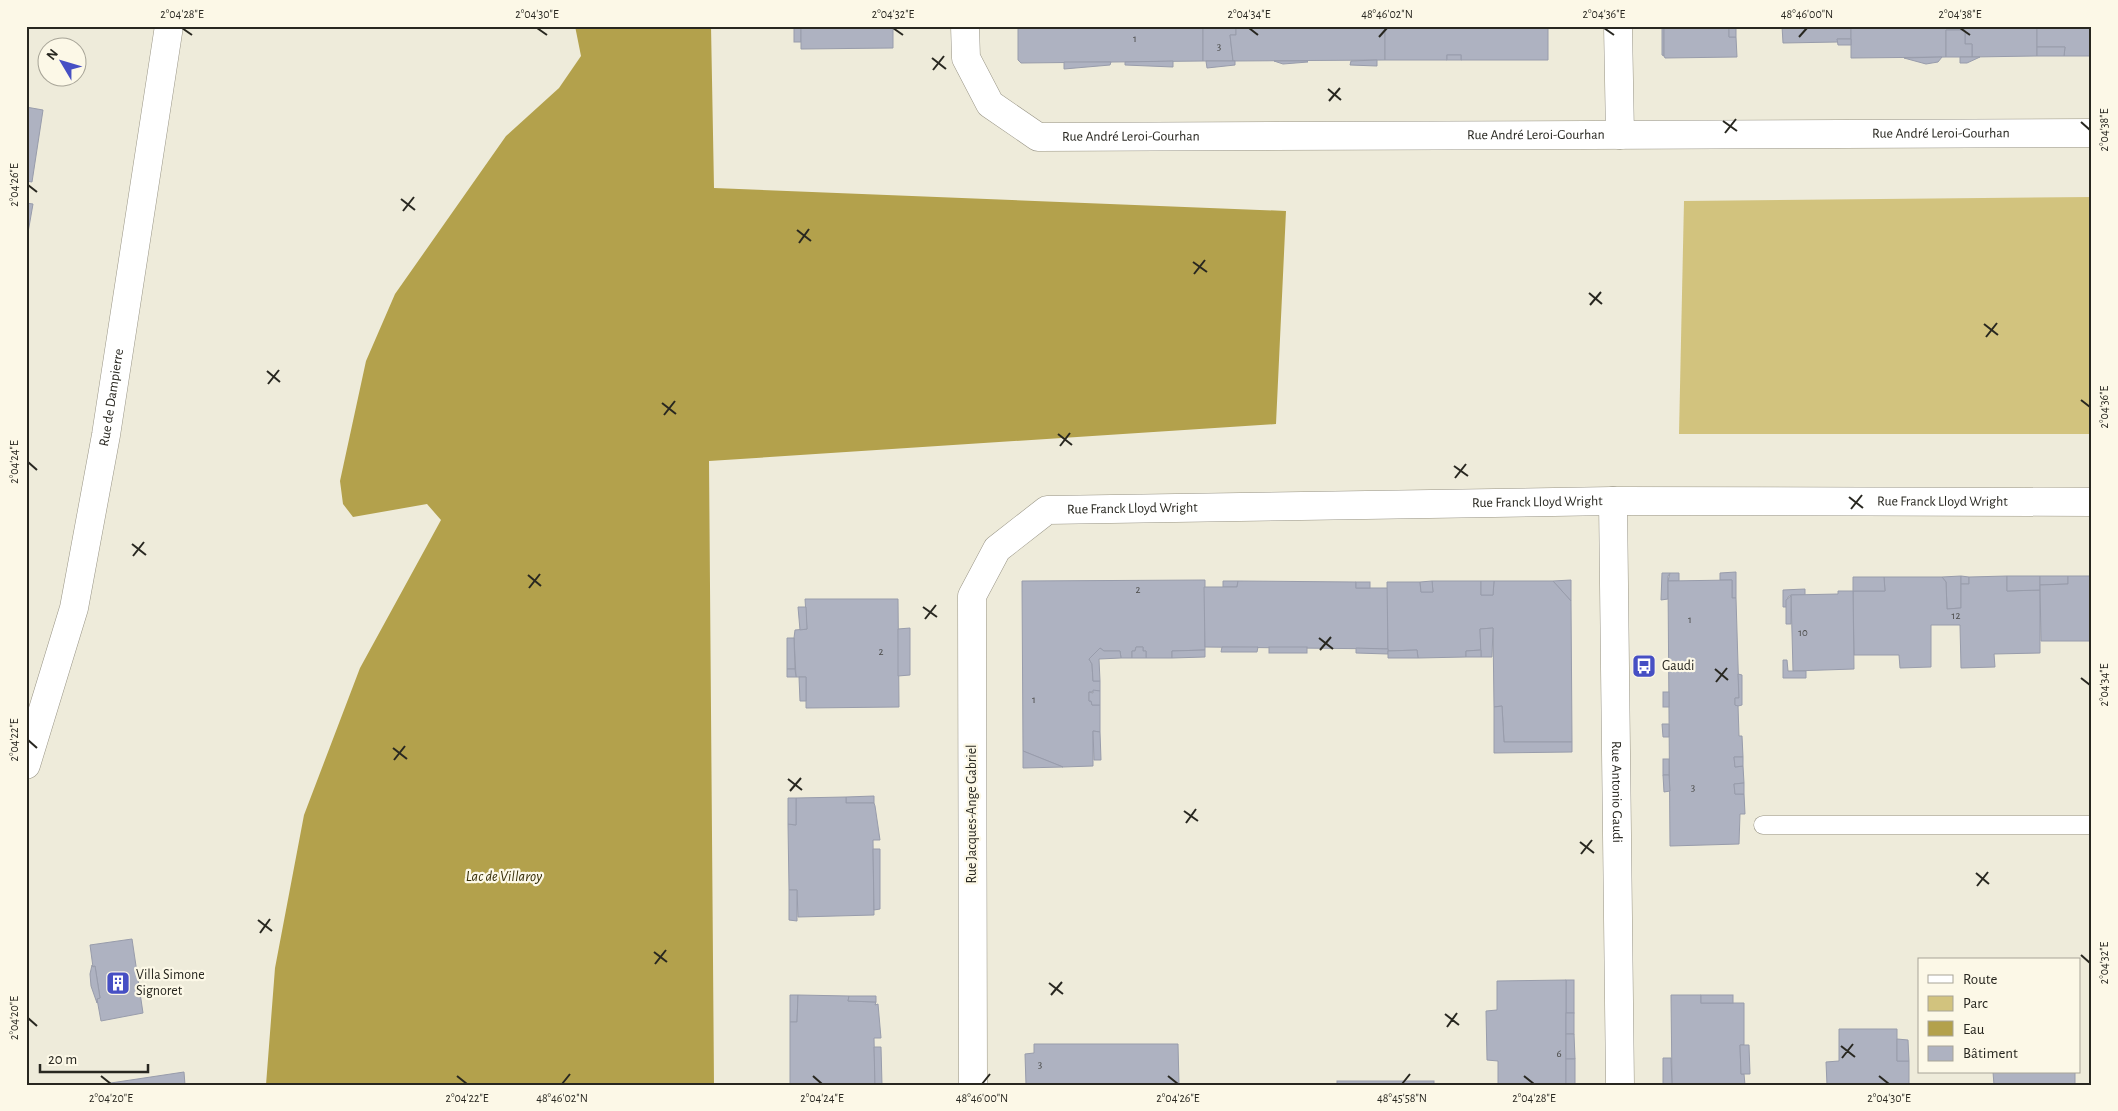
<svg xmlns="http://www.w3.org/2000/svg" width="2118" height="1111" font-family="'Alegreya Sans',sans-serif">
<style>
.green{fill:#d2c37e}
.water{fill:#b3a14c}
.building{fill:#aeb2c1;stroke:#989cab}
.lines{fill:none;stroke-linecap:round;stroke-linejoin:round}
.lane-casing{stroke:#989485;stroke-width:19}
.street-casing{stroke:#989485;stroke-width:29}
.secondary-casing{stroke:#989485;stroke-width:29}
.lane{stroke:#fff;stroke-width:18}
.street{stroke:#fff;stroke-width:28}
.secondary{stroke:#fff;stroke-width:28}
.ticks{fill:none;stroke:#282720;stroke-width:2}
.labels{text-anchor:middle;dominant-baseline:central;stroke-width:4.5;stroke-linejoin:round;paint-order:stroke}
.number-label{font-size:11px;fill:#4a4a48}
.street-label{font-size:14px;fill:#282720;stroke:#fcf8e7}
.poi-label{font-size:14px;fill:#282720;stroke:#fcf8e7;text-anchor:start}
.water-label{font-size:15px;font-style:italic;fill:#342c06;stroke:#fcf8e7}
.neatline{fill:none;stroke:#282720;stroke-width:2}
.ticks-label{font-size:12px;text-anchor:middle;fill:#282720}
</style>
<rect width="100%" height="100%" fill="#eeebda"/>
<polygon class="green" points="2092,197 2092,434 1679,434 1684,201"/>
<polygon class="water" points="575,26 711,26 714,188 1286,211 1276,424 709,461 714,1085 266,1085 275,968 304,815 360,668 441,520 427,504 353,517 343,504 340,481 366,361 395,294 506,136 559,88 581,56"/>
<g class="building">
<rect x="794" y="26" width="7" height="16"/>
<polygon points="801,26 893,26 893,48 801,49"/>
<polygon points="1018,26 1203,26 1203,61 1021,63 1018,60"/>
<polygon points="1203,26 1236,26 1236,35 1230,35 1233,61 1203,61"/>
<polygon points="1236,26 1385,26 1385,60 1233,61 1230,35 1236,35"/>
<polygon points="1385,26 1548,26 1548,60 1461,60 1461,55 1447,55 1447,60 1385,60"/>
<polygon points="1662,26 1664,26 1664,56 1662,55"/>
<polygon points="1664,26 1736,26 1729,27 1729,37 1736,37 1737,57 1665,58 1664,56"/>
<polygon points="1782,26 1851,26 1851,39 1837,39 1838,42 1783,43"/>
<polygon points="1851,26 2037,26 2037,56 1972,57 1972,44 1965,44 1965,30 1946,30 1946,57 1851,58"/>
<polygon points="2037,26 2092,26 2092,56 2064,56 2065,47 2037,47"/>
<polygon points="1729,27 1736,28 1736,37 1729,37"/>
<polygon points="1946,30 1965,30 1965,44 1972,44 1972,57 1946,57"/>
<polygon points="1837,39 1851,39 1851,45 1838,45"/>
<polygon points="2037,47 2065,47 2064,56 2037,56"/>
<rect x="1447" y="55" width="14" height="5"/>
<polygon points="1942,57 1938,62 1926,64 1904,58"/>
<polygon points="1960,57 1980,57 1967,63 1960,63"/>
<polygon points="1377,60 1377,66 1350,65 1351,61"/>
<polygon points="1173,61 1173,67 1125,65 1125,62"/>
<polygon points="1206,61 1235,61 1235,65 1207,68"/>
<polygon points="1274,61 1307,61 1308,62 1283,64"/>
<polygon points="1064,62 1111,62 1110,65 1064,69"/>
<polygon points="26,107 43,110 32,182 26,181"/>
<polygon points="26,203 33,204 26,244"/>
<polygon points="1736,572 1736,598 1732,598 1732,580 1720,580 1720,573"/>
<polygon points="1662,573 1670,573 1668,576 1668,599 1661,600"/>
<polygon points="1670,573 1679,573 1679,581 1668,581"/>
<polygon points="1961,576 1961,608 1947,609 1946,582 1942,577"/>
<polygon points="1961,576 1969,577 1969,584 1961,584"/>
<polygon points="2007,576 2007,591 2040,590 2040,653 1994,654 1995,667 1961,668 1960,625 1931,625 1931,667 1900,668 1899,655 1854,655 1853,591 1885,591 1884,577 1942,577 1946,582 1947,609 1961,608 1961,584 1969,584 1969,577"/>
<polygon points="2007,576 2040,576 2040,590 2007,591"/>
<polygon points="2040,576 2068,576 2068,584 2040,585"/>
<polygon points="2068,576 2092,576 2092,641 2041,641 2040,585 2068,584"/>
<polygon points="1853,577 1884,577 1885,591 1853,591"/>
<polygon points="1205,580 1205,650 1172,651 1172,658 1146,658 1146,651 1143,651 1143,647 1136,647 1135,651 1132,651 1132,658 1121,658 1120,651 1104,651 1100,648 1089,659 1092,664 1093,681 1100,681 1100,691 1089,692 1089,701 1091,701 1092,705 1100,705 1100,732 1093,731 1093,766 1063,767 1023,751 1022,581"/>
<polygon points="1571,580 1571,601 1553,581"/>
<polygon points="1732,580 1732,598 1736,598 1739,698 1735,698 1735,705 1738,705 1739,736 1742,736 1743,757 1734,757 1735,767 1743,766 1744,783 1734,784 1735,794 1744,794 1745,814 1740,814 1739,844 1670,846 1668,581"/>
<polygon points="1223,581 1238,581 1237,587 1223,587"/>
<polygon points="1238,581 1356,582 1356,588 1388,588 1388,649 1205,647 1204,587 1237,587"/>
<polygon points="1432,581 1481,581 1481,595 1493,595 1494,581 1553,581 1571,601 1572,742 1504,742 1502,706 1494,707 1493,628 1480,629 1481,650 1466,651 1466,657 1418,658 1417,650 1388,651 1387,582 1420,582 1421,592 1433,592"/>
<polygon points="1432,581 1433,592 1421,592 1420,582"/>
<polygon points="1481,581 1494,581 1493,595 1481,595"/>
<rect x="1356" y="582" width="14" height="6"/>
<polygon points="1805,589 1805,595 1791,595 1788,597 1787,607 1783,607 1783,590"/>
<polygon points="1838,591 1853,591 1854,669 1793,671 1791,595 1838,594"/>
<polygon points="1791,596 1791,624 1786,624 1786,600"/>
<polygon points="805,599 898,599 899,707 806,708 806,677 796,677 794,638 795,630 807,629"/>
<polygon points="798,607 806,607 807,629 800,630"/>
<polygon points="910,628 910,675 898,676 898,629"/>
<polygon points="1493,628 1492,657 1481,657 1480,629"/>
<polygon points="787,638 794,638 795,669 787,669"/>
<polygon points="1136,647 1143,647 1143,651 1146,651 1146,658 1132,658 1132,651 1135,651"/>
<polygon points="1222,647 1258,647 1257,652 1221,652"/>
<rect x="1269" y="647" width="38" height="6"/>
<polygon points="1100,648 1104,651 1120,651 1121,658 1099,659 1100,681 1093,681 1092,664 1089,659"/>
<polygon points="1356,648 1388,649 1388,654 1356,653"/>
<polygon points="1205,650 1205,657 1172,658 1172,651"/>
<polygon points="1417,650 1418,658 1388,658 1388,651"/>
<polygon points="1481,650 1481,657 1466,657 1466,651"/>
<polygon points="1783,660 1787,660 1788,671 1806,671 1806,678 1783,678"/>
<polygon points="787,669 795,669 796,677 787,677"/>
<polygon points="1738,674 1742,675 1742,705 1738,706 1735,705 1735,698 1739,698"/>
<polygon points="799,677 806,677 806,701 800,701"/>
<polygon points="1093,690 1100,691 1100,705 1092,705 1091,701 1089,701 1089,692 1093,693"/>
<rect x="1663" y="692" width="6" height="15"/>
<polygon points="1502,706 1504,742 1572,742 1572,752 1494,753 1494,707"/>
<polygon points="1662,724 1669,724 1669,737 1663,737"/>
<polygon points="1093,731 1100,732 1101,760 1094,760"/>
<polygon points="1023,751 1063,767 1023,768"/>
<polygon points="1734,757 1743,757 1743,766 1735,767"/>
<rect x="1663" y="759" width="6" height="16"/>
<polygon points="1663,775 1669,775 1670,791 1664,792"/>
<polygon points="1744,783 1744,794 1735,794 1734,784"/>
<polygon points="874,796 874,803 846,803 846,797"/>
<polygon points="846,797 846,803 874,803 875,806 880,840 873,840 874,915 798,917 797,890 789,890 788,824 796,825 796,798"/>
<polygon points="788,798 796,798 796,825 788,824"/>
<polygon points="873,849 880,849 880,909 874,910"/>
<polygon points="789,890 797,890 797,921 789,920"/>
<polygon points="132,939 143,1013 101,1021 97,999 100,998 95,966 93,967 90,945"/>
<polygon points="92,965 93,967 95,966 100,998 97,999 97,1003 91,986 90,974"/>
<rect x="1566" y="980" width="8" height="33"/>
<polygon points="1566,980 1566,1085 1498,1085 1498,1061 1487,1060 1486,1011 1497,1010 1497,981"/>
<polygon points="790,995 798,995 797,1022 790,1022"/>
<polygon points="798,995 849,996 848,1001 876,1002 875,1005 878,1004 881,1038 874,1038 875,1085 790,1085 790,1022 797,1022"/>
<polygon points="1671,995 1701,995 1701,1003 1744,1003 1744,1045 1740,1045 1741,1074 1744,1074 1745,1085 1672,1085"/>
<rect x="1701" y="995" width="32" height="8"/>
<polygon points="849,996 876,996 876,1002 848,1001"/>
<rect x="1566" y="1013" width="8" height="21"/>
<polygon points="1839,1029 1897,1029 1897,1061 1909,1061 1909,1085 1827,1085 1826,1062 1839,1061"/>
<polygon points="1566,1034 1574,1034 1575,1059 1566,1059"/>
<polygon points="1897,1039 1908,1040 1909,1061 1897,1061"/>
<polygon points="1034,1044 1178,1044 1179,1085 1026,1085 1025,1054 1034,1053"/>
<polygon points="1740,1045 1749,1045 1750,1074 1741,1074"/>
<polygon points="874,1047 881,1047 882,1085 875,1085"/>
<polygon points="1663,1058 1671,1058 1672,1085 1663,1085"/>
<rect x="1566" y="1059" width="9" height="26"/>
<polygon points="184,1072 185,1085 104,1084"/>
<polygon points="1993,1072 2075,1072 2075,1085 1994,1085"/>
<rect x="1337" y="1081" width="97" height="4"/>
</g>
<g class="lines">
<g class="lane-casing">
<polyline id="lane" points="1763,825 2092,825"/>
</g>
<g class="street-casing">
<g id="street">
<path id="s1" d="M965,26L966,58L990,104L1038,137L2092,133"/>
<polyline points="1618,26 1620,135"/>
<path id="s2" d="M1613,501L1620,1085"/>
<path id="s3" d="M973,1085L972,596L997,549L1047,510L1613,501L2092,502"/>
</g>
</g>
<g class="secondary-casing">
<g id="secondary">
<path id="s4" d="M26,765L74,608L106,435L169,26"/>
</g>
</g>
<use href="#lane" class="lane"/>
<use href="#street" class="street"/>
<use href="#secondary" class="secondary"/>
</g>
<path class="ticks" d="M182,28L192,35M537,28L547,35M893,28L903,35M1249,28L1258,35M1604,28L1614,35M1960,28L1970,35M1379,37L1387,28M1799,37L1807,28M932,58L946,69M933,70L944,56M1328,89L1341,100M1329,101L1340,88M1723,121L1737,131M2081,122L2090,130M1725,133L1736,119M28,185L37,192M401,199L415,210M403,211L414,197M797,230L811,241M799,243L809,229M1193,262L1207,272M1194,274L1205,260M1589,293L1602,304M1590,305L1601,292M1984,324L1998,335M1986,337L1997,323M267,371L280,382M268,384L279,370M2081,400L2090,407M662,403L676,414M664,415L675,401M1058,434L1072,445M1060,446L1070,433M28,462L37,470M1454,466L1468,476M1455,478L1466,464M1849,497L1863,508M1851,509L1862,495M132,544L146,555M133,556L144,542M528,575L541,586M529,588L540,574M923,607L937,617M925,619L936,605M1319,638L1333,649M1320,650L1331,637M1715,669L1728,680M2081,678L2090,685M1716,682L1727,668M28,740L37,748M393,748L407,759M394,760L405,746M788,779L802,790M790,791L801,778M1184,811L1198,821M1186,823L1196,809M1580,842L1594,853M1581,854L1592,840M1976,873L1989,884M1977,886L1988,872M258,920L272,931M260,933L270,919M654,952L667,962M2081,955L2090,963M655,964L666,950M1049,983L1063,994M1051,995L1062,982M1445,1014L1459,1025M28,1018L37,1026M1447,1027L1457,1013M1841,1046L1855,1057M1842,1058L1853,1044M101,1076L111,1084M457,1076L467,1084M813,1076L822,1084M1168,1076L1178,1084M1524,1076L1534,1084M1879,1076L1889,1084M562,1084L570,1074M982,1084L990,1074M1402,1084L1410,1074"/>
<defs>
<g id="bus-square" transform="scale(1.25)"><rect x="-9" y="-9" width="18" height="18" rx="4" fill="#464fc4" stroke="#fcf8e7"/><path d="M-5-6H5V4H4V6H2V4H-2V6H-4V4H-5ZM-3.5-4V0h7V-4ZM-3.5 1.2v1.5H-2V1.2ZM2 1.2v1.5H3.5V1.2Z" fill="#fff"/></g>
<g id="building-square" transform="scale(1.25)"><rect x="-9" y="-9" width="18" height="18" rx="4" fill="#464fc4" stroke="#fcf8e7"/><path d="M-4-6H4V6H1V3H-1V6H-4ZM-2.5-4.3h1.7v1.8h-1.7ZM.8-4.3h1.7v1.8H.8ZM-2.5-1h1.7V.8h-1.7ZM.8-1h1.7V.8H.8Z" fill="#fff"/></g>
</defs>
<g fill-rule="evenodd">
<use href="#bus-square" x="1644" y="666"/>
<use href="#building-square" x="118" y="983"/>
</g>
<g class="labels">
<g class="number-label">
<text x="1135" y="38">1</text>
<text x="1219" y="46">3</text>
<text x="1138" y="589">2</text>
<text x="1956" y="615">12</text>
<text x="1690" y="619">1</text>
<text x="1803" y="632">10</text>
<text x="881" y="651">2</text>
<text x="1034" y="699">1</text>
<text x="1693" y="787">3</text>
<text x="1559" y="1053">6</text>
<text x="1040" y="1064">3</text>
</g>
<g class="street-label">
<text stroke="none"><textPath href="#s1" startOffset="1045">Rue André Leroi-Gourhan</textPath></text>
<text stroke="none"><textPath href="#s1" startOffset="640">Rue André Leroi-Gourhan</textPath></text>
<text stroke="none"><textPath href="#s1" startOffset="235">Rue André Leroi-Gourhan</textPath></text>
<text stroke="none"><textPath href="#s4" startOffset="378">Rue de Dampierre</textPath></text>
<text stroke="none"><textPath href="#s3" startOffset="1501">Rue Franck Lloyd Wright</textPath></text>
<text stroke="none"><textPath href="#s3" startOffset="1096">Rue Franck Lloyd Wright</textPath></text>
<text stroke="none"><textPath href="#s3" startOffset="691">Rue Franck Lloyd Wright</textPath></text>
<text stroke="none"><textPath href="#s2" startOffset="291">Rue Antonio Gaudi</textPath></text>
<text transform="translate(972 814) rotate(-90)">Rue Jacques-Ange Gabriel</text>
</g>
<g class="poi-label">
<text x="1662" y="666">Gaudi</text>
<text x="136" y="975">Villa Simone<tspan x="136" dy="16">Signoret</tspan></text>
</g>
<g class="water-label">
<text x="504" y="876">Lac de Villaroy</text>
</g>
</g>
<rect width="2118" height="1111" fill="none" stroke="#fcf8e7" stroke-width="55"/>
<rect x="1918" y="958" width="162" height="115" fill="#fcf8e7" stroke="#a7a497"/>
<rect x="1928" y="975" width="25" height="8" fill="#ffffff" stroke="#a7a497"/>
<text x="1963" y="984" font-size="15" fill="#282720">Route</text>
<rect x="1928" y="996" width="25" height="15" fill="#d2c37e" stroke="#a7a497"/>
<text x="1963" y="1008" font-size="15" fill="#282720">Parc</text>
<rect x="1928" y="1021" width="25" height="15" fill="#b3a14c" stroke="#a7a497"/>
<text x="1963" y="1034" font-size="15" fill="#282720">Eau</text>
<rect x="1928" y="1046" width="25" height="15" fill="#aeb2c1" stroke="#a7a497"/>
<text x="1963" y="1058" font-size="15" fill="#282720">Bâtiment</text>
<g transform="translate(62 62) rotate(308)"><circle r="24" fill="#fcf8e7" stroke="#a7a497"/>
<path d="M0-4L9 19L0 12L-9 19Z" fill="#464fc4"/>
<text y="-8" font-size="14" font-weight="bold" text-anchor="middle" fill="#282720">N</text>
</g>
<path d="M40 1064v8h108v-8" fill="none" stroke="#282720" stroke-width="2.5"/>
<text x="48" y="1064" font-size="15" fill="#282720" stroke="#fcf8e7" stroke-width="4" paint-order="stroke">20 m</text>
<rect x="28" y="28" width="2062" height="1056" class="neatline"/>
<g class="ticks-label">
<text x="182" y="18">2°04'28"E</text>
<text x="537" y="18">2°04'30"E</text>
<text x="893" y="18">2°04'32"E</text>
<text x="1249" y="18">2°04'34"E</text>
<text x="1387" y="18">48°46'02"N</text>
<text x="1604" y="18">2°04'36"E</text>
<text x="1807" y="18">48°46'00"N</text>
<text x="1960" y="18">2°04'38"E</text>
<text transform="translate(2104 130) rotate(-90)" y="4">2°04'38"E</text>
<text transform="translate(14 185) rotate(-90)" y="4">2°04'26"E</text>
<text transform="translate(2104 407) rotate(-90)" y="4">2°04'36"E</text>
<text transform="translate(14 462) rotate(-90)" y="4">2°04'24"E</text>
<text transform="translate(2104 685) rotate(-90)" y="4">2°04'34"E</text>
<text transform="translate(14 740) rotate(-90)" y="4">2°04'22"E</text>
<text transform="translate(2104 963) rotate(-90)" y="4">2°04'32"E</text>
<text transform="translate(14 1018) rotate(-90)" y="4">2°04'20"E</text>
<text x="111" y="1102">2°04'20"E</text>
<text x="467" y="1102">2°04'22"E</text>
<text x="562" y="1102">48°46'02"N</text>
<text x="822" y="1102">2°04'24"E</text>
<text x="982" y="1102">48°46'00"N</text>
<text x="1178" y="1102">2°04'26"E</text>
<text x="1402" y="1102">48°45'58"N</text>
<text x="1534" y="1102">2°04'28"E</text>
<text x="1889" y="1102">2°04'30"E</text>
</g>
</svg>
